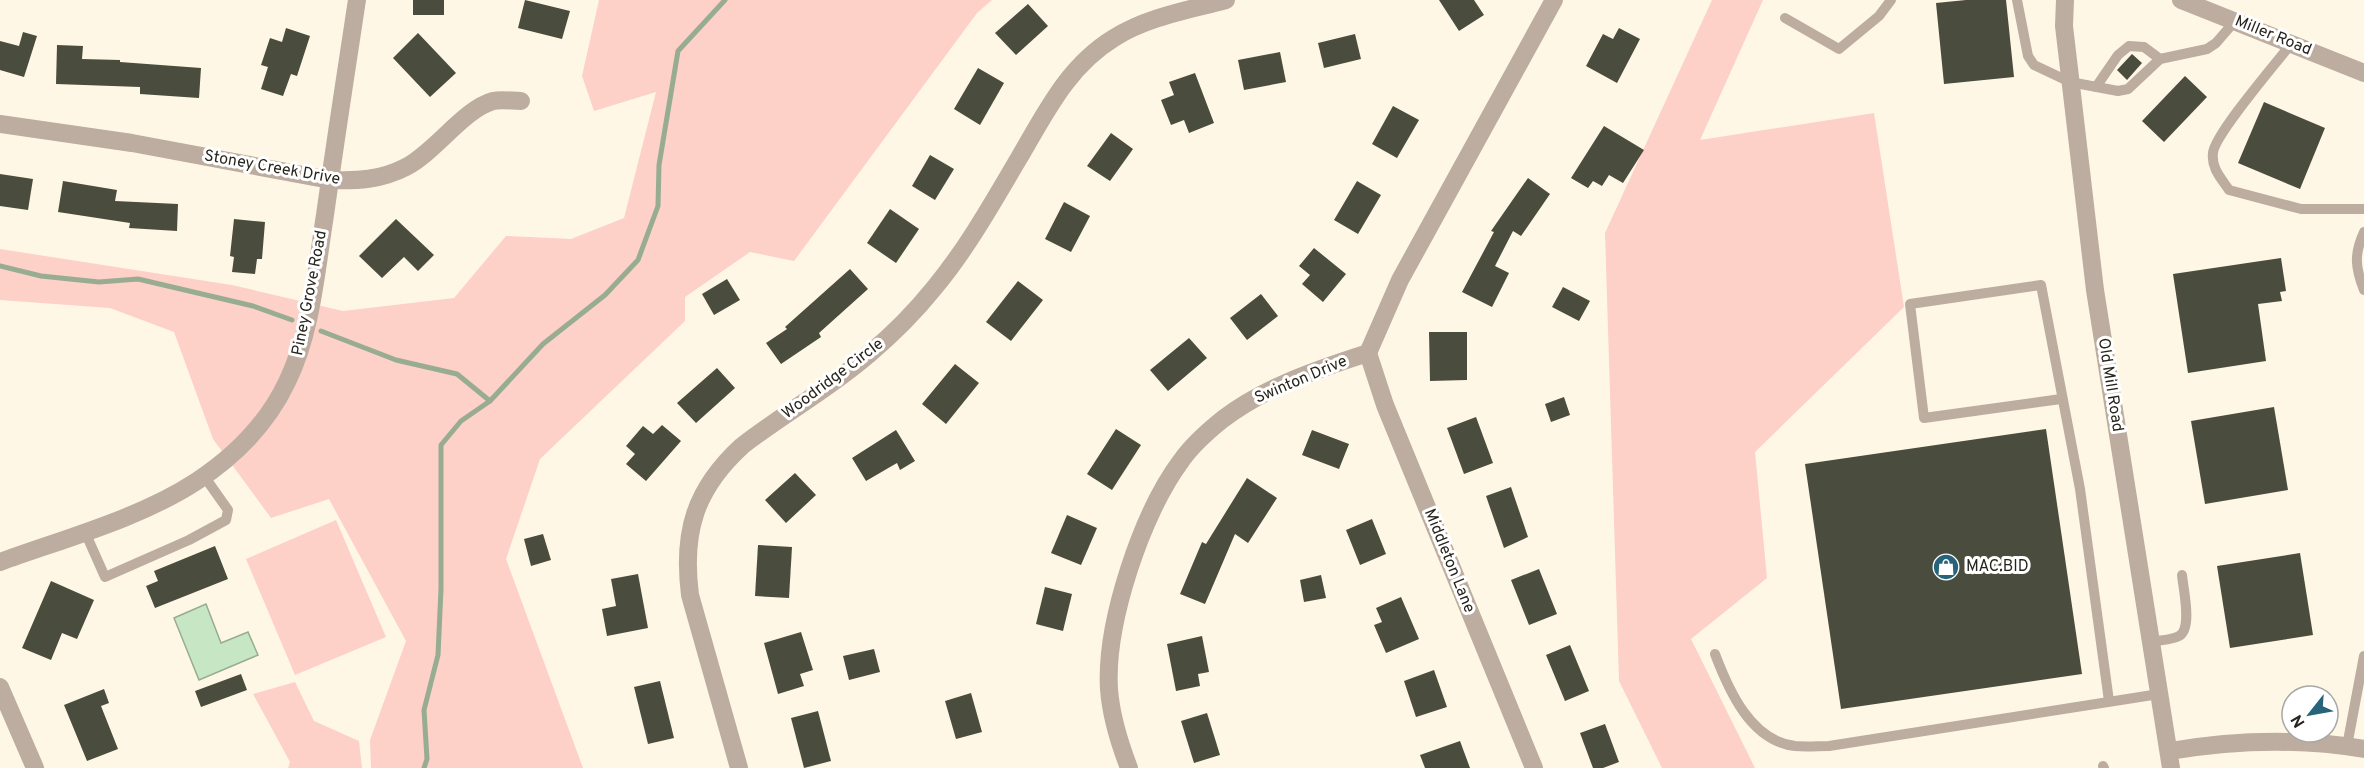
<svg xmlns="http://www.w3.org/2000/svg" width="2364" height="768" font-family="Overpass,sans-serif">
<style>
.green{fill:#fdd0c8}
.water{fill:#c7e6c3;stroke:#97ac91;stroke-width:1.5}
.lines{fill:none;stroke-linecap:round;stroke-linejoin:round}
.stream{stroke:#97ac91;stroke-width:5}
.building{fill:#4a4c3d}
.service{stroke:#bdada1;stroke-width:10}
.minor{stroke:#bdada1;stroke-width:18}
.tertiary{stroke:#bdada1;stroke-width:18}
.labels{text-anchor:middle;dominant-baseline:central;stroke-width:6;stroke-linejoin:round;paint-order:stroke}
.street-label{font-size:16px;fill:#26241d;stroke:#fff}
.poi-label{font-size:16px;fill:#26241d;stroke:#fff;text-anchor:start}
</style>
<rect width="100%" height="100%" fill="#fff7e6"/>
<g class="green">
<polygon points="599,0 992,0 977,13 794,261 750,252 685,297 685,321 540,459 506,559 583,768 371,768 370,740 406,641 329,499 271,518 213,439 174,332 110,308 0,300 0,249 232,285 343,311 454,298 506,236 571,239 624,218 656,92 594,111 582,76"/>
<polygon points="1712,0 1763,0 1700,140 1874,113 1904,307 1755,452 1767,578 1691,639 1755,768 1662,768 1619,681 1605,233"/>
<polygon points="336,520 386,637 295,675 246,559"/>
<polygon points="295,682 314,721 359,741 362,768 288,768 290,762 253,694"/>
</g>
<polygon class="water" points="206,604 221,643 248,632 258,655 199,680 174,618"/>
<g class="lines">
<g class="stream">
<polyline points="0,266 41,276 99,282 138,279 253,306 292,320"/>
<polyline points="321,331 396,360 457,374 490,401"/>
<polyline points="424,768 427,759 424,710 438,655 441,589 441,445 461,421 490,401 543,344 605,295 638,260 658,206 659,165 678,51 725,0"/>
</g>
</g>
<g class="building">
<rect x="413" y="0" width="31" height="15"/>
<polygon points="525,0 570,11 562,39 518,28"/>
<polygon points="1439,0 1474,0 1484,15 1459,31"/>
<polygon points="1966,0 2006,0 2014,77 1944,84 1936,3"/>
<polygon points="1028,4 1048,26 1016,55 995,33"/>
<polygon points="286,28 310,36 297,76 291,74 283,96 261,89 268,67 261,65 270,38 282,42"/>
<polygon points="1619,28 1640,39 1617,83 1586,66 1603,34 1613,39"/>
<polygon points="23,32 37,36 24,77 0,70 0,41 19,46"/>
<polygon points="418,33 456,73 430,97 393,58"/>
<polygon points="1355,34 1361,59 1324,68 1318,43"/>
<polygon points="57,45 83,46 82,59 120,60 120,62 201,68 199,98 140,94 140,87 56,84"/>
<polygon points="1280,52 1286,82 1244,90 1238,60"/>
<polygon points="2132,54 2142,63 2127,80 2117,70"/>
<polygon points="978,68 1004,83 980,125 954,109"/>
<polygon points="1195,73 1214,123 1189,133 1184,120 1171,125 1161,100 1174,95 1169,82"/>
<polygon points="2185,76 2207,97 2164,142 2142,121"/>
<polygon points="2264,102 2325,128 2300,189 2238,163"/>
<polygon points="1393,106 1419,120 1397,158 1372,144"/>
<polygon points="1604,126 1644,150 1623,183 1609,175 1602,186 1593,181 1588,188 1571,178"/>
<polygon points="1111,133 1133,149 1110,181 1087,166"/>
<polygon points="930,155 954,169 935,200 912,186"/>
<polygon points="0,174 33,179 28,210 0,206"/>
<polygon points="1528,178 1550,194 1521,236 1513,231 1495,266 1509,273 1492,307 1462,292 1494,232 1491,231"/>
<polygon points="63,181 117,190 115,201 178,204 177,231 129,228 130,223 58,212"/>
<polygon points="1357,181 1381,195 1358,234 1334,220"/>
<polygon points="1064,202 1090,216 1071,252 1045,239"/>
<polygon points="890,209 919,229 896,263 867,243"/>
<polygon points="234,219 265,222 262,259 257,259 255,274 232,272 234,257 230,256"/>
<polygon points="396,219 434,255 418,271 404,257 382,278 359,256"/>
<polygon points="1314,248 1346,274 1323,302 1302,284 1310,275 1299,266"/>
<polygon points="2281,258 2286,291 2280,292 2282,301 2258,304 2266,361 2188,373 2173,274"/>
<polygon points="850,269 868,289 819,333 821,337 781,364 766,343 787,329 785,327"/>
<polygon points="727,279 740,300 714,315 702,294"/>
<polygon points="1018,281 1043,300 1011,341 986,322"/>
<polygon points="1563,287 1590,301 1579,321 1552,307"/>
<polygon points="1261,294 1278,316 1247,340 1230,318"/>
<polygon points="1429,332 1467,332 1467,380 1430,381"/>
<polygon points="1189,338 1207,358 1168,391 1150,370"/>
<polygon points="955,364 979,383 946,424 922,404"/>
<polygon points="717,368 735,388 696,423 677,403"/>
<polygon points="1564,397 1570,415 1551,422 1545,404"/>
<polygon points="2274,407 2288,490 2205,504 2191,421"/>
<polygon points="1476,417 1493,463 1464,474 1447,428"/>
<polygon points="662,425 681,441 646,481 626,464 635,454 626,446 643,426 653,434"/>
<polygon points="1116,429 1141,445 1112,490 1087,474"/>
<polygon points="2046,429 2082,674 1841,709 1805,464"/>
<polygon points="896,430 915,461 900,470 897,463 866,481 852,458"/>
<polygon points="1312,430 1349,444 1339,469 1302,455"/>
<polygon points="795,473 816,495 786,523 765,500"/>
<polygon points="1247,478 1277,498 1248,543 1235,534 1205,604 1180,594 1202,542 1206,544"/>
<polygon points="1511,487 1528,537 1504,548 1486,496"/>
<polygon points="1067,515 1097,528 1081,565 1051,553"/>
<polygon points="1372,519 1386,554 1360,565 1346,530"/>
<polygon points="543,534 551,560 531,566 524,539"/>
<polygon points="758,545 792,547 789,598 755,596"/>
<polygon points="215,546 228,579 155,608 146,586 158,581 154,571"/>
<polygon points="2300,553 2313,635 2230,648 2217,566"/>
<polygon points="1539,569 1557,614 1529,625 1511,580"/>
<polygon points="638,574 648,628 607,636 602,609 616,606 611,579"/>
<polygon points="1321,575 1326,598 1304,602 1300,580"/>
<polygon points="51,581 94,600 77,639 62,633 51,660 22,648"/>
<polygon points="1045,587 1072,594 1063,631 1036,624"/>
<polygon points="1401,597 1419,639 1386,653 1374,625 1382,622 1376,608"/>
<polygon points="801,632 813,670 800,674 804,686 778,694 764,643"/>
<polygon points="1202,636 1209,672 1198,674 1200,686 1176,691 1167,644"/>
<polygon points="1570,645 1589,691 1565,701 1546,655"/>
<polygon points="874,649 880,672 849,680 843,656"/>
<polygon points="1434,670 1447,707 1416,717 1404,681"/>
<polygon points="241,674 247,690 201,707 195,691"/>
<polygon points="660,681 674,738 648,744 634,687"/>
<polygon points="104,689 109,703 101,706 118,749 87,761 64,705"/>
<polygon points="971,693 982,732 956,739 945,701"/>
<polygon points="818,711 831,761 804,768 791,718"/>
<polygon points="1207,713 1220,755 1194,763 1181,721"/>
<polygon points="1605,724 1619,762 1603,768 1593,768 1580,733"/>
<polygon points="1460,741 1470,768 1425,768 1420,755"/>
</g>
<g class="lines">
<g class="service">
<polyline points="2017,0 2028,56 2034,65 2070,82 2118,91 2128,89 2160,59 2207,49 2216,43 2235,21"/>
<polyline points="1785,18 1839,49 1879,16 1891,0"/>
<path d="M2291,44C2277,62 2214,135 2213,153C2211,168 2221,178 2229,190L2301,209H2364"/>
<polyline points="2096,87 2118,55 2129,46 2144,47 2160,59"/>
<path d="M2364,232C2354,254 2355,267 2364,290"/>
<polyline points="2061,399 1924,418 1910,304 2041,285 2080,489 2109,701"/>
<polyline points="85,532 105,577 189,540 226,520 228,510 204,476"/>
<path d="M2151,642C2159,640 2172,640 2179,636C2193,629 2183,588 2182,575"/>
<path d="M1715,654C1729,691 1751,741 1795,746C1806,747 1818,746 1829,746L2159,694"/>
<polyline points="2347,746 2364,656"/>
<polyline points="2103,766 2104,768"/>
</g>
<g class="minor">
<polyline points="2065,0 2064,26 2095,290 2171,768"/>
<path d="M0,124L132,143L330,180C357,181 381,180 406,167C435,152 464,109 493,101C501,99 512,101 521,101"/>
<polyline points="1368,353 1385,405 1534,768"/>
<path d="M0,562C63,539 141,518 197,481C235,456 267,424 287,382C312,331 316,271 325,215C335,143 346,72 357,0"/>
<polyline points="0,687 35,768"/>
<path d="M2170,751C2235,740 2299,738 2364,749"/>
<path d="M739,768L690,595C682,532 695,489 742,446C783,414 829,389 868,355C892,335 915,312 935,287C968,247 993,202 1019,158C1046,112 1068,66 1114,38C1147,17 1189,10 1226,0"/>
<path d="M1129,768C1119,742 1111,717 1109,689C1105,623 1142,513 1181,461C1192,445 1208,431 1223,419C1265,387 1318,369 1368,353L1400,280L1554,0"/>
</g>
<polyline class="tertiary" points="2181,0 2364,73"/>
</g>
<defs>
<g id="shop-disc" transform="scale(1.35)"><circle r="9.5" fill="#27647b" stroke="#fff"/><path d="M-5-2.5h2.3a2.7 3.5 0 0 1 5.4 0H5L5.5 6h-11ZM-1.5-2.5h3a1.5 2.3 0 0 0-3 0Z" fill="#fff"/></g>
</defs>
<g fill-rule="evenodd">
<use href="#shop-disc" x="1946" y="567"/>
</g>
<g class="labels">
<g class="street-label">
<text transform="translate(2273 36) rotate(22)">Miller Road</text>
<text transform="translate(272 168) rotate(10)">Stoney Creek Drive</text>
<text transform="translate(310 293) rotate(-79)">Piney Grove Road</text>
<text transform="translate(833 379) rotate(-37)">Woodridge Circle</text>
<text transform="translate(1301 380) rotate(-23)">Swinton Drive</text>
<text transform="translate(2110 385) rotate(81)">Old Mill Road</text>
<text transform="translate(1449 561) rotate(68)">Middleton Lane</text>
</g>
<g class="poi-label">
<text x="1966" y="567">MAC.BID</text>
</g>
</g>
<g transform="translate(2310 714) rotate(239)"><circle r="28" fill="#ffffff" stroke="#a8a7a5" stroke-width="1.5"/>
<path d="M0-4.5L10 22L0 15L-10 22Z" fill="#27647b"/>
<text y="-9" font-size="16" font-weight="bold" text-anchor="middle" fill="#26241d">N</text>
</g>
</svg>
